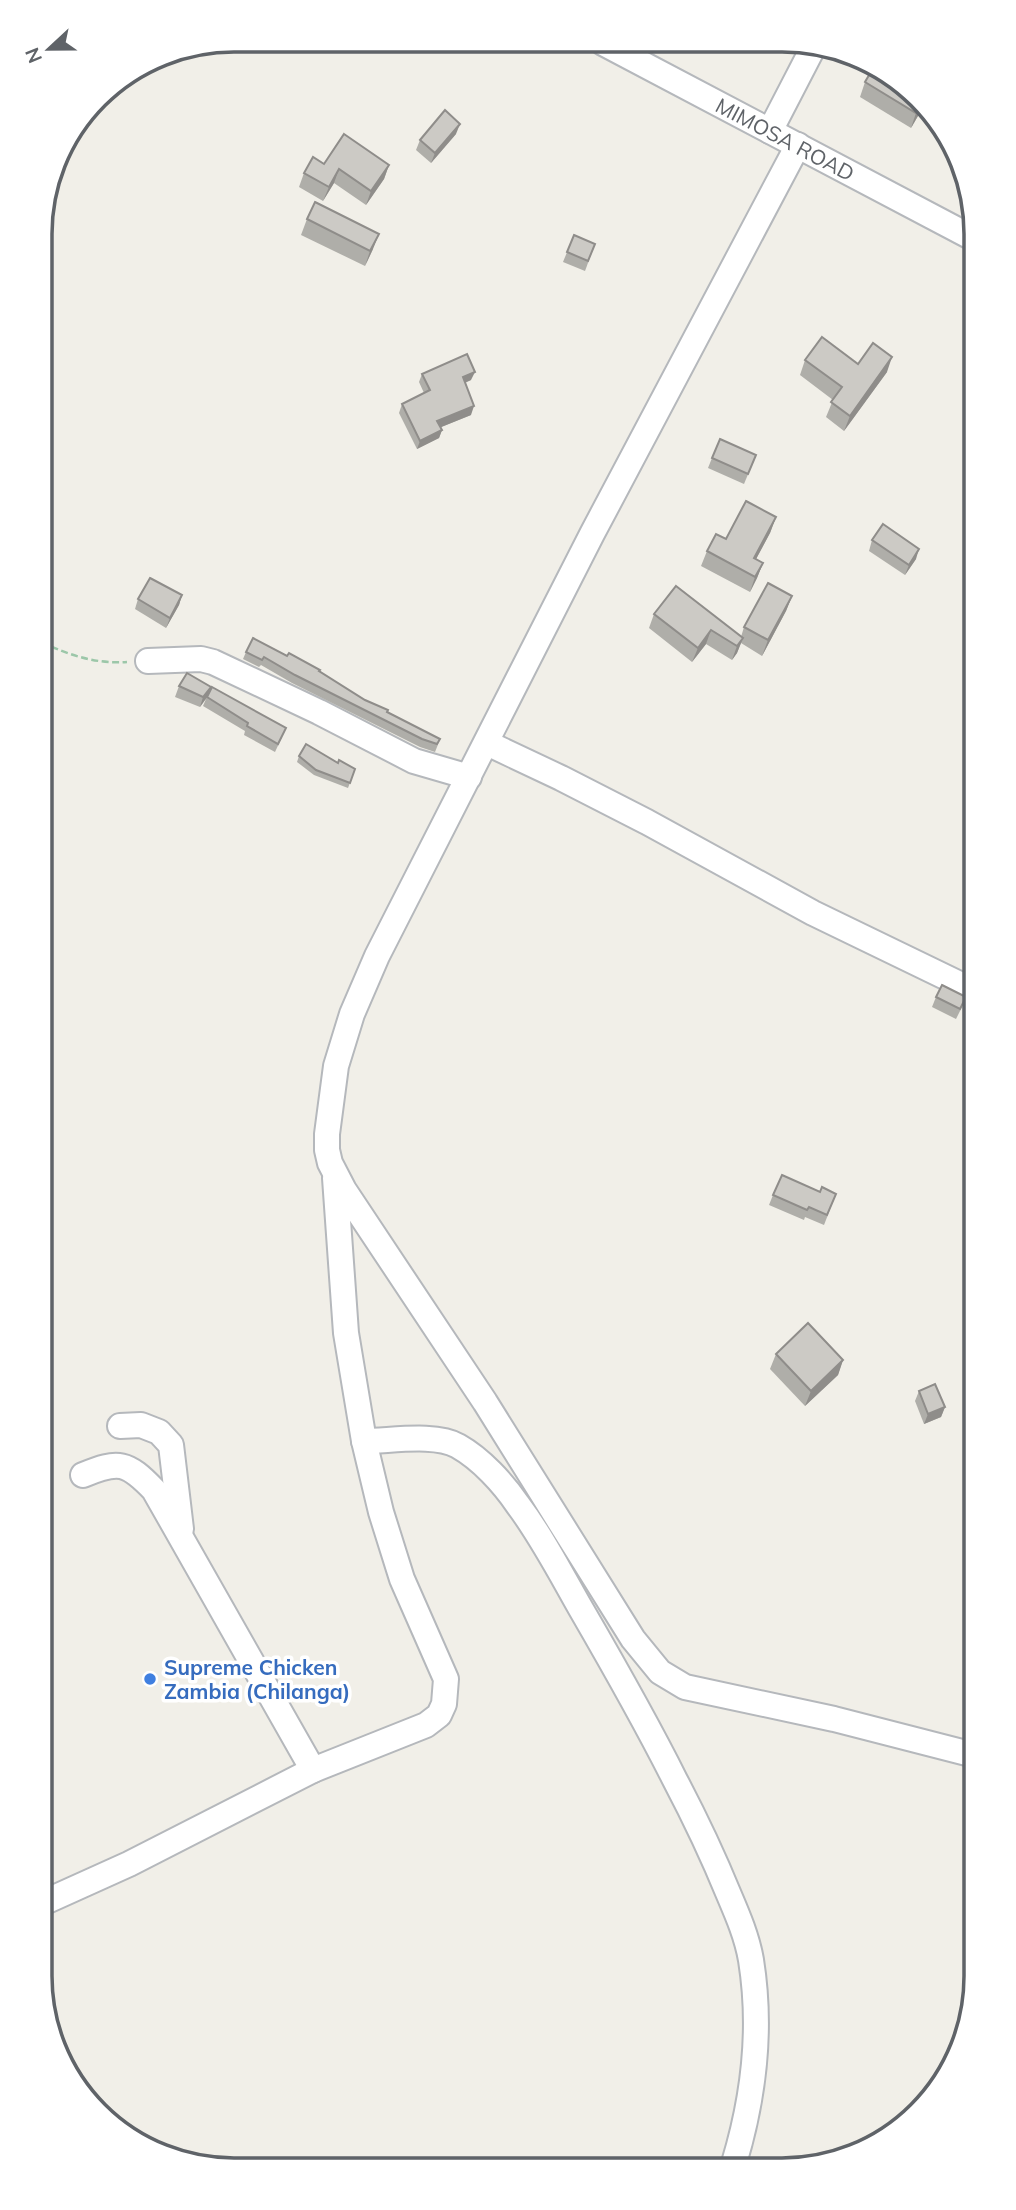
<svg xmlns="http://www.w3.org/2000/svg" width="1016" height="2210" font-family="Mulish,sans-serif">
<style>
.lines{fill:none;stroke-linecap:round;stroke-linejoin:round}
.minor-casing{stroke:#b5b8bc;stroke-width:28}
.path{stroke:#9cc7a9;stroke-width:2.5;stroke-dasharray:7 3.5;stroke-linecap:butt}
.minor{stroke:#fff;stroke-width:24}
.wall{fill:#afaea9}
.shaded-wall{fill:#8f8d8a}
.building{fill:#cccac5;stroke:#8f8d8a;stroke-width:2}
.shop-dot{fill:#3f7fe0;stroke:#fff;stroke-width:2.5}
.labels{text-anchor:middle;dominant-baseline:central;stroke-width:7;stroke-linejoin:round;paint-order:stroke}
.street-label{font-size:21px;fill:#5f6368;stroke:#fff}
.shop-label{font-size:21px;font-weight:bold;fill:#366cbe;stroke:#fff;text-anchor:start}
.rim{fill:none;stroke:#5f6368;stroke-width:3.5}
</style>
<rect width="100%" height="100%" fill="#f1efe8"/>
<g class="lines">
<g class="minor-casing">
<g id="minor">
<path id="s1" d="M603,43L969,236"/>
<polyline points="770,131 815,44"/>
<polyline points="798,145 592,534 377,956 352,1014 336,1066 327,1134 327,1150 330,1163 344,1190 485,1402 633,1639 660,1672 685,1687 834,1719 974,1755"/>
<polyline points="148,661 201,659 213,662 319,712 414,761 469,777"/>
<polyline points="487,743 561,778 647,822 813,913 972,990"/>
<polyline points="120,1426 141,1425 159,1432 171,1445 181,1529"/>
<path d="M364,1441C390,1441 436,1433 458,1446C481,1459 503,1483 518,1505C542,1537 561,1574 581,1609C614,1666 646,1722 675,1780C695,1818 713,1856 729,1895C738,1916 747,1937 751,1960C762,2029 754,2097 734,2163"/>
<path d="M83,1475C119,1460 127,1462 154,1490L313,1770"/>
<polyline points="47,1901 129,1864 313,1770 426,1725 439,1715 444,1704 446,1679 402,1579 381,1512 364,1441 346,1333 335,1178"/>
</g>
</g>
<path class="path" d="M42,642C70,656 97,664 127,662"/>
<use href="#minor" class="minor"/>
</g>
<g class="wall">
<polygon points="865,82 910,89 922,109 911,128 860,97"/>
<polygon points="456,134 431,163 416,150 420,140"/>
<polygon points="324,164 389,165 384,179 366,205 334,183 323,201 299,187 304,173"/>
<polygon points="307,219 373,249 365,266 301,235"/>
<polygon points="574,235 595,244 585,271 563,262"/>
<polygon points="805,360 858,364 887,372 844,431 826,417 833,400 800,375"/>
<polygon points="422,374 471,380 465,383 471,415 441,427 442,430 439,438 417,449 399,413 402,404 424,393 419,382"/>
<polygon points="756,455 744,484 708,468 712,458"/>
<polygon points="776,517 770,533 756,559 763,563 757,578 750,592 701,566 707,551 726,539"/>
<polygon points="872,540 916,559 905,575 869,551"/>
<polygon points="182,595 179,605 166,628 135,609 138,599"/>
<polygon points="792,596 786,611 762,656 741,643 737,653 732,660 706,644 692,662 649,628 654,614 741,637 744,627"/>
<polygon points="246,652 287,656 319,671 365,700 440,739 437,747 435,752 420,747 292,683 261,665 259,667 243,659"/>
<polygon points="179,686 209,693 282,737 275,752 244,735 245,731 203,706 206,699 200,707 175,697"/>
<polygon points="299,756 338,763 355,769 348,788 314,775 297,762"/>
<polygon points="936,997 962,1007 956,1019 932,1007"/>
<polygon points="820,1192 836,1194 824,1225 805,1217 804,1220 769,1205 773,1195"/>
<polygon points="776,1354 843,1360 838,1375 805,1406 770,1369"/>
<polygon points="919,1391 945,1407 941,1417 924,1424 915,1401"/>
</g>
<g class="shaded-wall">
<polygon points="920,106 922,109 911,128 916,113"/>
<polygon points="460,124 456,134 431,163 435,153"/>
<polygon points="389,165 384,179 366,205 371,191"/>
<polygon points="339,169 334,183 323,201 329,187"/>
<polygon points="379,234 373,249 365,266 370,251"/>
<polygon points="892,357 887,372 844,431 850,416"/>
<polygon points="475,372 471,380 459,385 463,377"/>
<polygon points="474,406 471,415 434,430 437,421"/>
<polygon points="442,430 439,438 417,449 420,441"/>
<polygon points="776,517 770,533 748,574 754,558"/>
<polygon points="919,549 916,559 905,575 909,565"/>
<polygon points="763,563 757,578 750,592 755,577"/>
<polygon points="182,595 179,605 166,628 170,618"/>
<polygon points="792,596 786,611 762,656 768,640"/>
<polygon points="711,630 706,644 692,662 698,648"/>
<polygon points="743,638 737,653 732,660 737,646"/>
<polygon points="211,687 207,697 200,707 203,697"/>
<polygon points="843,1360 838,1375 805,1406 811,1391"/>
<polygon points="945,1407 941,1417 924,1424 928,1414"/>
</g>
<g class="building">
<polygon points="872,70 910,89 920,106 916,113 865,82"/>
<polygon points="445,110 460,124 435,153 420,140"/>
<polygon points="344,134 389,165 371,191 339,169 329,187 304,173 313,157 324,164"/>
<polygon points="315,202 379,234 370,251 307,219"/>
<polygon points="574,235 595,244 588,261 567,252"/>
<polygon points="822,337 858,364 873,343 892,357 850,416 831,402 842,387 805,360"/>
<polygon points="467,354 475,372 463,377 474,406 437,421 442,430 420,441 402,404 430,390 422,374"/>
<polygon points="720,439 756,455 748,474 712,458"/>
<polygon points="746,501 776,517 754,558 763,563 755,577 707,551 716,534 726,539"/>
<polygon points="42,514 46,517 42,523"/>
<polygon points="883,524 919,549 909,565 872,540"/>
<polygon points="150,578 182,595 170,618 138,599"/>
<polygon points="768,583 792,596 768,640 744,627"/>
<polygon points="676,586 743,638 737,646 711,630 698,648 654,614"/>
<polygon points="253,638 287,656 289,653 320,670 319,671 365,700 388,710 387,712 440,739 437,744 422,739 295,675 264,657 262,660 246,652"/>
<polygon points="187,673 211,687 203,697 179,686"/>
<polygon points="212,687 286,728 278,744 247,726 248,723 207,697"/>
<polygon points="306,744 338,763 339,760 355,769 350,783 316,770 299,756"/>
<polygon points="942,985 966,997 960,1009 936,997"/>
<polygon points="782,1175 820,1192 822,1187 836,1194 827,1215 809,1207 807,1210 773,1195"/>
<polygon points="808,1323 843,1360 811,1391 776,1354"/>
<polygon points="935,1384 945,1407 928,1414 919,1391"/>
</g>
<circle class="shop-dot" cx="150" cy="1679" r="7"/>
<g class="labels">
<g class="street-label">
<text stroke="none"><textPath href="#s1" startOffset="206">MIMOSA ROAD</textPath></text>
</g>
<g class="shop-label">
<text x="164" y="1667">Supreme Chicken<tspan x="164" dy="24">Zambia (Chilanga)</tspan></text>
</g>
</g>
<path d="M0 0H1016V2210H0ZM234 52H782A182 182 0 0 1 964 234V1976A182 182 0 0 1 782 2158H234A182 182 0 0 1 52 1976V234A182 182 0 0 1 234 52Z" fill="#fff" fill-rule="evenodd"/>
<path class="rim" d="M234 52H782A182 182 0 0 1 964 234V1976A182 182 0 0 1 782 2158H234A182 182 0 0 1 52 1976V234A182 182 0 0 1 234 52Z"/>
<g transform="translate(49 49) rotate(248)" stroke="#ffffff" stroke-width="5" paint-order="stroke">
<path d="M0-5L12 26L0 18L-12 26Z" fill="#5f6368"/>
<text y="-10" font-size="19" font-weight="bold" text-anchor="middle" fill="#5f6368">N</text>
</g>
</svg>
